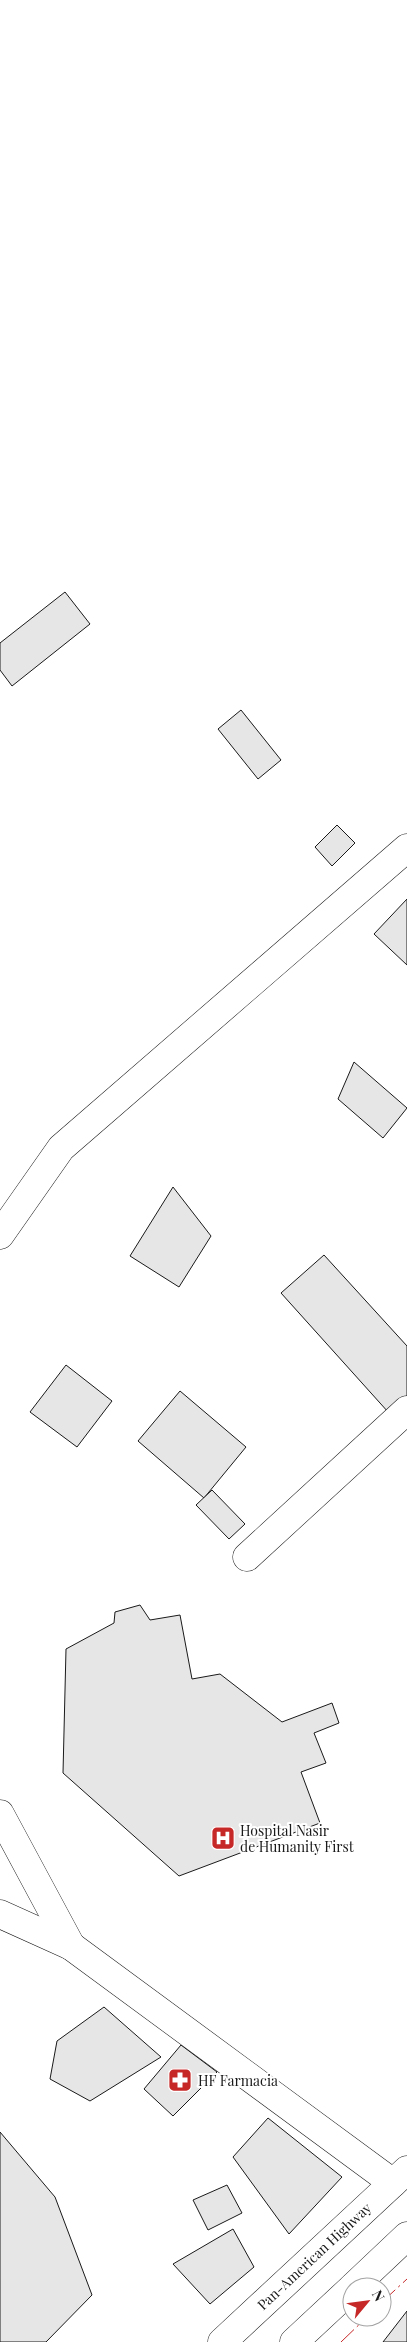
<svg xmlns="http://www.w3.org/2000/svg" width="407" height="2342" font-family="'Playfair Display',serif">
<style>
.building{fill:#e6e6e6;stroke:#1a1a1a}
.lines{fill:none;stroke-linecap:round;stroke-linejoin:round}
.minor-casing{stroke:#1a1a1a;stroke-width:29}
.highway-casing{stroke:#1a1a1a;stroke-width:29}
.minor{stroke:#fff;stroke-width:28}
.highway{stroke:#fff;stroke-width:28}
.power{stroke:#c62828;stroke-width:1;stroke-dasharray:18 4 2.5 4;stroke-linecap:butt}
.labels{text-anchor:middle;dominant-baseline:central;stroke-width:4;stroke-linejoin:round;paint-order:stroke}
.poi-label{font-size:14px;fill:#1a1a1a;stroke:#fff;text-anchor:start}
.street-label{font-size:14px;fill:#1a1a1a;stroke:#fff}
</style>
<rect width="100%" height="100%" fill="#fff"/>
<g class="building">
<polygon points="65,592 90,624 12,686 0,670 0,643"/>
<polygon points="241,710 281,760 258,779 218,729"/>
<polygon points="337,825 355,843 332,866 315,847"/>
<polygon points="407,899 407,965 374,934"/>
<polygon points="354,1062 407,1108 383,1138 338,1099"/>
<polygon points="173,1187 211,1236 179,1287 130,1256"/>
<polygon points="324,1255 407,1346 407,1397 389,1413 281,1293"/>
<polygon points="66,1365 112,1401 77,1447 30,1412"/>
<polygon points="180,1391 246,1447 204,1498 138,1441"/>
<polygon points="212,1490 245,1524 229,1539 196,1505"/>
<polygon points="140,1605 150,1620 180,1615 192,1679 220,1674 282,1722 332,1703 339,1723 314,1733 326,1763 301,1772 320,1823 179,1876 63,1773 66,1649 114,1623 115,1612"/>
<polygon points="104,2007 161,2057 90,2101 50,2079 57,2041"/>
<polygon points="181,2045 217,2072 173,2116 144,2089"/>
<polygon points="268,2118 342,2177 289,2234 233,2157"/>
<polygon points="0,2132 55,2197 92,2295 46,2342 0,2342"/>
<polygon points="227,2185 242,2213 208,2230 193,2200"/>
<polygon points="233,2229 254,2267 210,2304 173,2264"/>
<polygon points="407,2311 407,2342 383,2342"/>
</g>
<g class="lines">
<g class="minor-casing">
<g id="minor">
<polyline points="0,1235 61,1148 407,848"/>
<polyline points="247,1557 407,1410"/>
<polyline points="0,1814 71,1946"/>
<polyline points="0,1914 71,1946 393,2183"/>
</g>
</g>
<g class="highway-casing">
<g id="highway">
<polyline points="353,2287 407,2236"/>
<polyline points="222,2342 407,2170"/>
<polyline points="294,2342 352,2288"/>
</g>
</g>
<use href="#minor" class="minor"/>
<use href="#highway" class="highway"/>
<g class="power">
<polyline points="382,2302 407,2279"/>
<polyline points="341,2342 367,2317"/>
</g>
</g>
<defs>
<g id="hospital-square" transform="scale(1.25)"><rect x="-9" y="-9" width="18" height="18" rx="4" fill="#c62828" stroke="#fff"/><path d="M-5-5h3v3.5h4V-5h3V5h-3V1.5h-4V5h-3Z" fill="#fff"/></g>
<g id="pharmacy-square" transform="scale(1.25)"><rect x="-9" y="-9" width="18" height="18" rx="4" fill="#c62828" stroke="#fff"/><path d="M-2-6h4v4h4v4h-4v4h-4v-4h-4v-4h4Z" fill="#fff"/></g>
</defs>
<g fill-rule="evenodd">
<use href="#hospital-square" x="223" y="1838"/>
<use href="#pharmacy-square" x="180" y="2080"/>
</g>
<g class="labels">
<g class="poi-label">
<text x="240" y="1830">Hospital Nasir<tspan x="240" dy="16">de Humanity First</tspan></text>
<text x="198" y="2080">HF Farmacia</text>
</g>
<g class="street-label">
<text transform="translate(314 2256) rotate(-43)">Pan-American Highway</text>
</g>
</g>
<g transform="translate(367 2302) rotate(61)"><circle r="24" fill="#ffffff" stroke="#a3a3a3"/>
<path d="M0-4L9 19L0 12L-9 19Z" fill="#c62828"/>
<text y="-8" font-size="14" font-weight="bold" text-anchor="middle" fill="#1a1a1a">N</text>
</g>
</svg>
